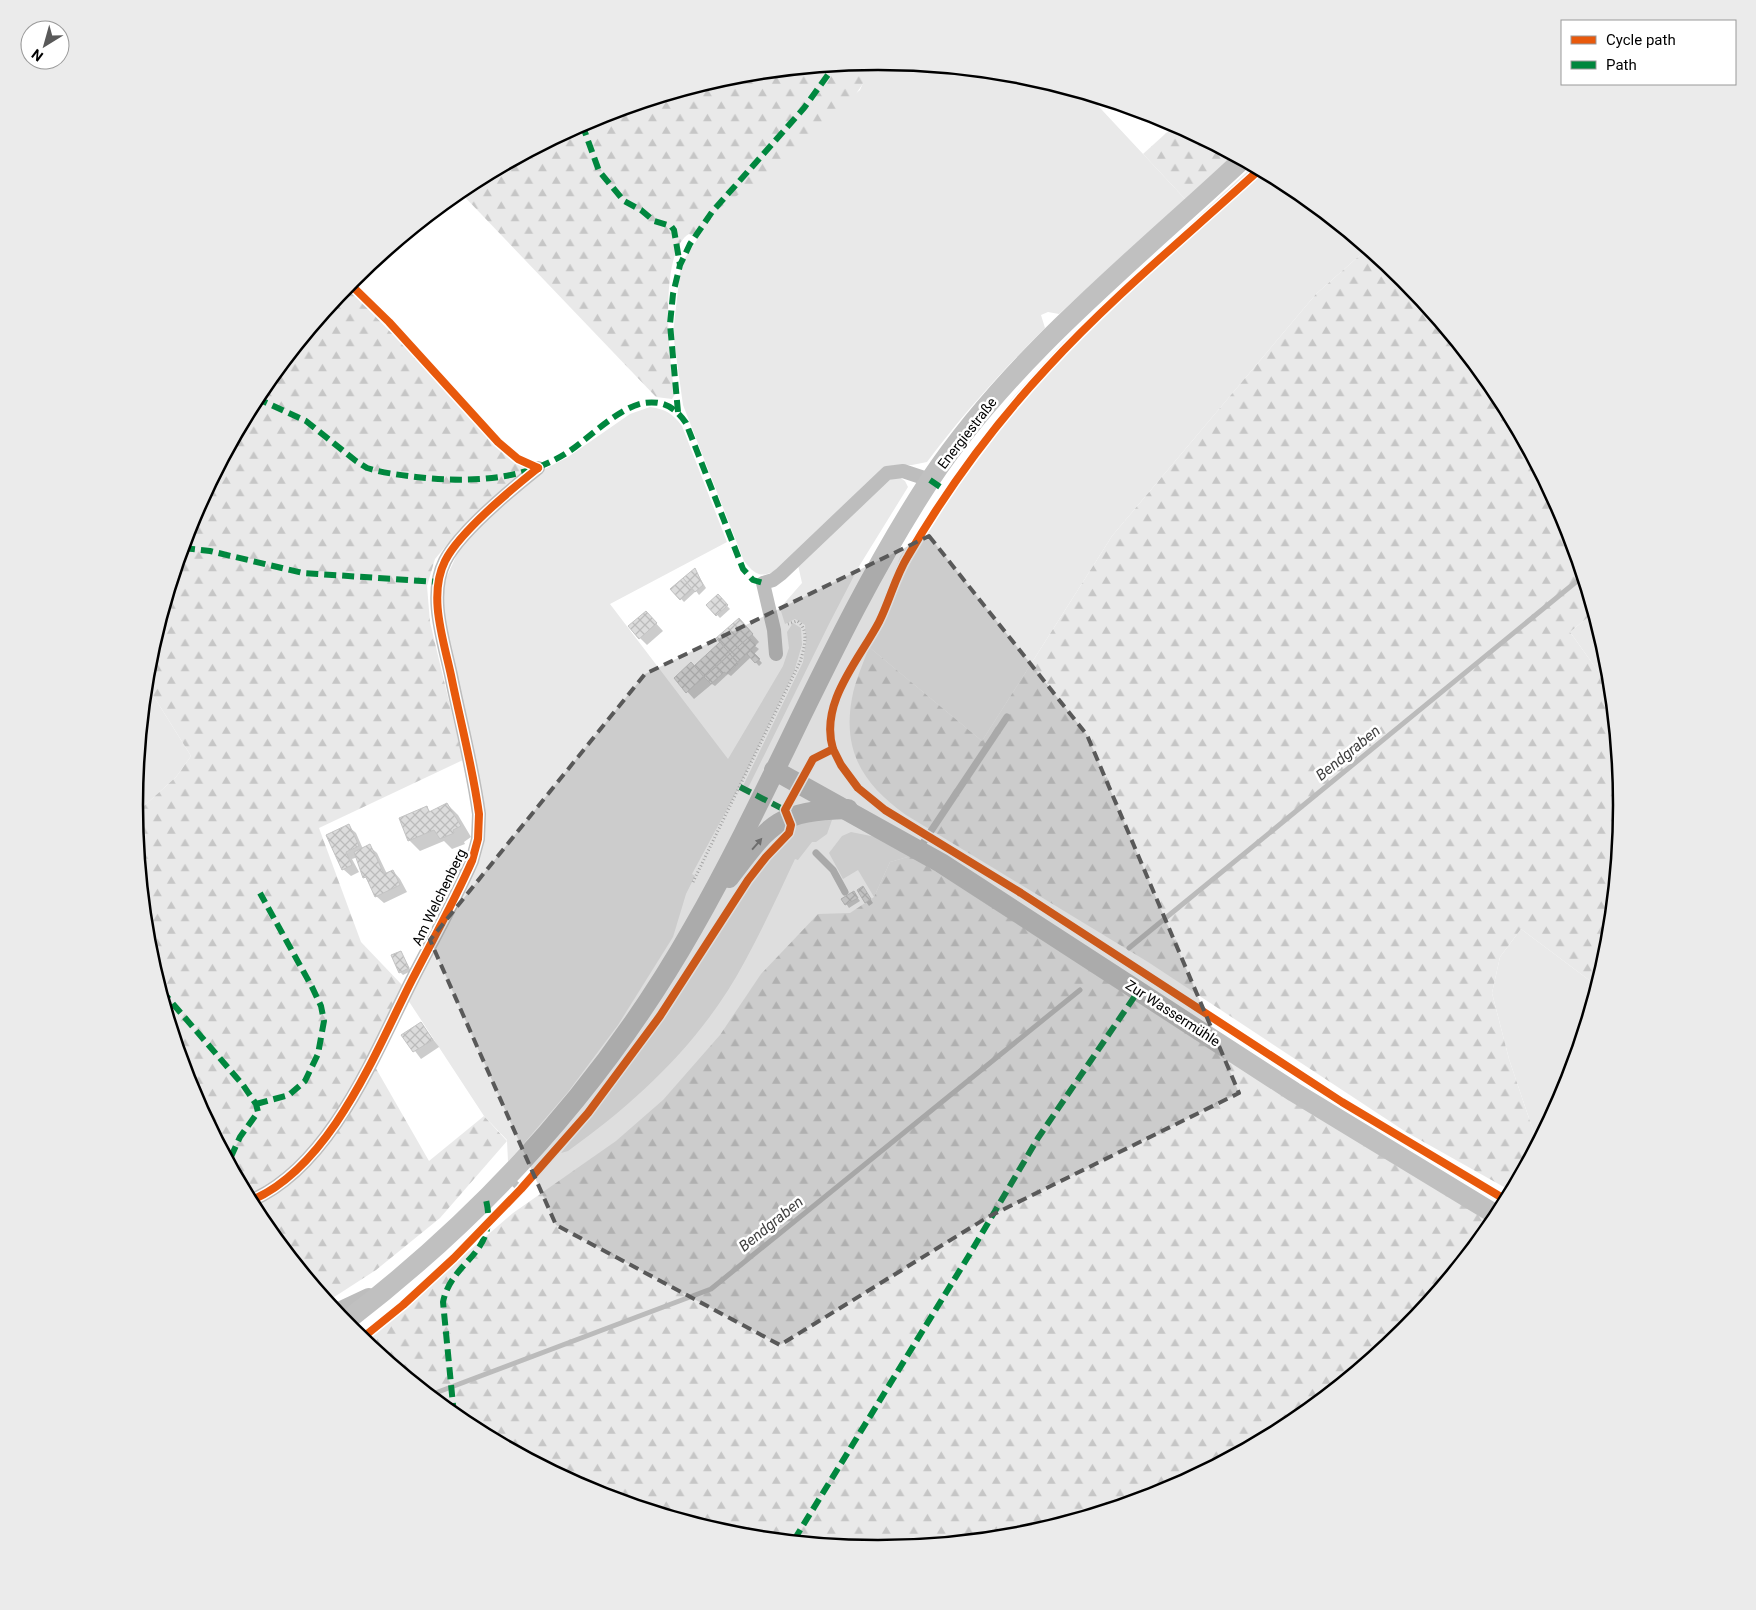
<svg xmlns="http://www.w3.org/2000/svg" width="1756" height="1610" font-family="Roboto,sans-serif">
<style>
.green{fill:#e9e9e9}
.forest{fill:url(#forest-firs)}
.shadow{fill:#0003}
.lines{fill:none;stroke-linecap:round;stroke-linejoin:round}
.stream{stroke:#bbb;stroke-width:5}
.building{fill:url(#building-cross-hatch);stroke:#c4c4c4}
.path{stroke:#b8b8b8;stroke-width:3;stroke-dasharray:1 2.5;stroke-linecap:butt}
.service{stroke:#bdbdbd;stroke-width:7}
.minor{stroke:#bdbdbd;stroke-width:14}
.tertiary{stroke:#bdbdbd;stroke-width:18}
.secondary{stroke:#c0c0c0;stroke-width:20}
.quiet{stroke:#00873e;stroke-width:6;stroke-dasharray:12 6;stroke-linecap:butt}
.cycleway-casing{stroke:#fff;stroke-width:11}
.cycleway{stroke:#e8590c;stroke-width:8}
.oneway{fill:#737373}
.marked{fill:#595959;fill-opacity:0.2;stroke:#595959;stroke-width:4;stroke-dasharray:10 6;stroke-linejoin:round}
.labels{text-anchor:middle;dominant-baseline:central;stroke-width:5;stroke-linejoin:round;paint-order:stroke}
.street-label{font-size:14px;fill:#000;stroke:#fff}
.water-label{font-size:15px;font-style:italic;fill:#3f3f3f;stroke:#fff}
.rim{fill:none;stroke:#000;stroke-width:2.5}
</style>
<defs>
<pattern id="forest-firs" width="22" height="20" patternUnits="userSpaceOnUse" patternTransform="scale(1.25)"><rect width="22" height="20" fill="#e9e9e9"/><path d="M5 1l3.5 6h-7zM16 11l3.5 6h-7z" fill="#c6c6c6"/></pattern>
<pattern id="building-cross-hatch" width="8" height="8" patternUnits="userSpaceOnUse" patternTransform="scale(1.25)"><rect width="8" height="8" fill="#dcdcdc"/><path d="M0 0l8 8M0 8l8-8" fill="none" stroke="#bbb"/></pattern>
</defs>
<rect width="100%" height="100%" fill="#fff"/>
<g class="green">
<path d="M878,61L1023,76L1088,95L1185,199L1059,314L1048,312L1041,315L1045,328C1002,371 963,414 927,462L912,465H894L876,475L781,567C764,578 757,578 744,561L683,405L673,333L681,264L717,210L860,90L872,62Z"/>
<path d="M1253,166L1256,168C1162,253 1062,336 984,437C954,477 924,520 900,563C890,581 886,601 876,619L900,557L949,482L1014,396L1063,342Z"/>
<polygon points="1263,171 1291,187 1367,249 1316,294 1112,536 982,741 869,647 892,602 905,568 954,492 1015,410 1056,364 1105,315"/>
<path d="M650,407C666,409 673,414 682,426L727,542L610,604L728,759L783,666L789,648L787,632L793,623L801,628L802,645L794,672L738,789L692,874L695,876L686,894L673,937L618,1025L568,1092L508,1162L507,1140L484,1116L408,1000L478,853L443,605V585L458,552L480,524L543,470L568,457L630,414Z"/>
<polygon points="899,477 905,481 908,487 858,568 829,624 748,788 743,786 803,662 806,641 805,625 795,619 785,624 780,608 802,583 798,565 887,480"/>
<polygon points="1593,613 1608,660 1610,688 1570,632"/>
<polygon points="146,684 191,756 176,777 135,814"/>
<path d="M832,820L827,834L816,842H812L798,860L795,859C779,893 763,928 745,961C704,1039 638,1101 568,1151L561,1153L615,1085L660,1022L763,865L795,831L796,821Z"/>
<polygon points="851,832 876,837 911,856 890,862 874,897 858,870 843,879 829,853 842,836"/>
<polygon points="1521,929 1597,986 1565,1090 1537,1142 1509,1059 1492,993 1500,957"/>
</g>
<g class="forest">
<path d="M872,62L866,79L852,100L769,173L717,210L698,239L689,234C658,252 669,362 675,394L672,399L656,397L459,191L594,118L733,75Z"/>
<polygon points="1175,125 1233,156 1185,199 1143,154"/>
<path d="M1367,249L1404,279L1497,392L1565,521L1593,613L1570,632L1610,688L1622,805L1607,950L1597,986L1521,929L1500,957L1492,993L1509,1059L1537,1142L1511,1191L1406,1132L1148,962L906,815C864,785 842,752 852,698C855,681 863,664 869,647L982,741L1112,536L1316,294Z"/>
<path d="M346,286L498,443L529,472L460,529L435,559L427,586L430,622L463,760L319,828L361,942L403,986C370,1055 338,1129 277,1179C269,1186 257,1190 247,1195L191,1089L148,950L135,814L176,777L191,756L146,684L149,660L191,520L260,392Z"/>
<polygon points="911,856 1493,1223 1404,1331 1291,1424 1162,1492 1023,1535 878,1549 733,1534 593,1492 465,1423 365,1341 513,1213 616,1141 663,1100 720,1035 761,974 818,914 850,913 874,897 890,862"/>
<polygon points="374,1065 429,1161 484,1116 507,1141 440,1218 376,1270 328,1301 259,1218 252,1204 273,1195"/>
</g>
<g class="shadow">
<polygon points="695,570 706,588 699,595 696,591 684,602 672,589"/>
<polygon points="718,596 730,609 720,618 708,605"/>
<polygon points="653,620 663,631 647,645 640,638"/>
<polygon points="746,627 759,642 755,646 759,649 754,654 762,663 759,666 751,657 731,676 728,674 715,686 712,684 694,699 675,678 694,667"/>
<polygon points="447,804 458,815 471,837 464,842 465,844 452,849 444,841 420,851 409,840 427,808 431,812"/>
<polygon points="348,826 356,833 363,849 369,846 377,853 387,874 393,871 400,879 407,892 384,903 376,896 358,864 360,863 358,857 352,859 359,872 351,876 343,869"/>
<polygon points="465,858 469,861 463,873 451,865"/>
<polygon points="863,888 873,903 869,906 866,902"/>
<polygon points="854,893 860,901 849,908 843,899"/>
<polygon points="400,952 411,971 403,975 400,972"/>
<polygon points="421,1023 439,1047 421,1059 403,1035"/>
</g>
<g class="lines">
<g class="stream">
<polyline points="1129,948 1582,577"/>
<polyline points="430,1395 711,1289 1080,990"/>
</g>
</g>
<g class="building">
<polygon points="695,568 703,585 695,592 683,578"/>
<polygon points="683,578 692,589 680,600 670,589"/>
<polygon points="718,594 728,605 716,616 706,605"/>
<polygon points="646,611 657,623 639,639 628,626"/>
<polygon points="739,618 753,634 730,654 716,638"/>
<polygon points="749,637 756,645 738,662 730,654"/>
<polygon points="720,642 730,654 704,677 694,666"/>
<polygon points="751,650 760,659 755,663 747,654"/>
<polygon points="730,654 738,664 727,674 724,672 722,674 716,667"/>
<polygon points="691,662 704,677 686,693 674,678"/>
<polygon points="716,667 722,674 711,684 704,677"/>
<polygon points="447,803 461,826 453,830 454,833 440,839 434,830 408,841 399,818 427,806 429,812"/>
<polygon points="349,824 359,846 346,852 352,865 342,870 326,835"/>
<polygon points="370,844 384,874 393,870 400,885 375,897 366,877 363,878 354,852"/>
<polygon points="457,852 466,857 459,870 450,866"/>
<polygon points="863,886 871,899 865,903 857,890"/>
<polygon points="854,891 858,898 845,905 841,899"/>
<polygon points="401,951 409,968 399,973 391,955"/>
<polygon points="421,1022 433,1040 413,1052 401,1035"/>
</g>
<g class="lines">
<path class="path" d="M693,882L800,662C804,649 810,629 797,621L788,624"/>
<g class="service">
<polyline points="919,849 1007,717"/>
<polyline points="816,853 833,870 845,892"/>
<polyline points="508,1178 521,1189"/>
</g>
<g class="minor">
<polyline points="776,654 774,630 763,583 773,580 781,574 887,473 903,471 930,480"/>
<path d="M250,1201C331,1167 375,1053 412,980C432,941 454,902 472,861L478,839L479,814C473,769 461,724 452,680C445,644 427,597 445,561C459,533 513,488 538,468"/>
</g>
<polyline class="tertiary" points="337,1312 369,1297"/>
<g class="secondary">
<polyline points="774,770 941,863 1294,1092 1498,1216"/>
<path d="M729,878C770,824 777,811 848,809"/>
<path d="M345,1322C486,1214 605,1083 693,928C777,781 837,622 930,480C1012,357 1135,260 1242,160"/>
</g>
<g class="quiet">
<polyline points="582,124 599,171 624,201 641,210 654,221 671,226 674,230 680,265"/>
<path d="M256,398L306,421L356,461L367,468C383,473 400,475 416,477C469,483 526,481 571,450C591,436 620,407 644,403C663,400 676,408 686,423L743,569L753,580L763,583"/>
<polyline points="678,412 670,324 673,294 680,265 690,244 712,212 804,108 835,65"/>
<polyline points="930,480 949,493"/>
<polyline points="183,548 210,551 303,573 438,582"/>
<polyline points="740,787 785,810"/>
<polyline points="161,990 243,1085 256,1104 258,1112 240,1137 229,1161"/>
<polyline points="256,1104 289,1095 305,1081 318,1054 324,1021 321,1006 312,987 260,893"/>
<path d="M454,1415L443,1302C452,1259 499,1255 486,1200"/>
<polyline points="794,1540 968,1257 1038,1138 1139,990"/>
</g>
<g class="cycleway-casing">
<g id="cycleway">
<polyline points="349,283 389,322 498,442 518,459 538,468"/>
<polyline points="833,749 841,765 858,788 885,810 1021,893 1342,1102 1506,1200"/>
<path d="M250,1201C331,1167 375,1053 412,980C432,941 454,902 472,861L478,839L479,814C473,769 461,724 452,680C445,644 427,597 445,561C459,533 513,488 538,468"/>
<path d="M361,1339L403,1305L454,1258L521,1189L588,1113L660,1016L748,880L766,857L789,833L791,825L785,810L813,759L833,749C819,703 859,660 879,622C890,600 895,577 908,556C947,489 994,425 1047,368C1112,297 1188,235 1259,170"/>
</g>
</g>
<use href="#cycleway" class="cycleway"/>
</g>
<defs><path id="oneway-solid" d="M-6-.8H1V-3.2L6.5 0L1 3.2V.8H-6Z" transform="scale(1.25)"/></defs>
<use class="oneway" href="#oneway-solid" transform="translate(757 844) rotate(-49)"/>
<path class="marked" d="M929,536L1087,735L1239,1093L988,1217L780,1345L556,1225L430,940L645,674Z"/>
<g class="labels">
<g class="street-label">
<text transform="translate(967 433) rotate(-52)">Energiestraße</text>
<text transform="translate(439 897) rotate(-64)">Am Welchenberg</text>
<text transform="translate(1173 1013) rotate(33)">Zur Wassermühle</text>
</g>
<g class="water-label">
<text transform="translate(1348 753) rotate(-39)">Bendgraben</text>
<text transform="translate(771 1224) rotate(-39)">Bendgraben</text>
</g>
</g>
<path d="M0 0H1756V1610H0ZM143 805a735 735 0 1 1 1470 0a735 735 0 1 1-1470 0Z" fill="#ebebeb" fill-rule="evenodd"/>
<path class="rim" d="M143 805a735 735 0 1 1 1470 0a735 735 0 1 1-1470 0Z"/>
<rect x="1561" y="20" width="175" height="65" fill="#ffffff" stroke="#999999"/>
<rect x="1571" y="36" width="25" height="8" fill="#e8590c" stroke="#999999"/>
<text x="1606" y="45" font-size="15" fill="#000000">Cycle path</text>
<rect x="1571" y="61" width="25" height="8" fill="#00873e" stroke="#999999"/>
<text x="1606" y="70" font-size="15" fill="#000000">Path</text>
<g transform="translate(45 45) rotate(217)"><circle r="24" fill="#ffffff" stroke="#999999"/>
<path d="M0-4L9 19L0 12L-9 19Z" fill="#595959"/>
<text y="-8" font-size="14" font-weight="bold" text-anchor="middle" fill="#000000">N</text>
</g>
</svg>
